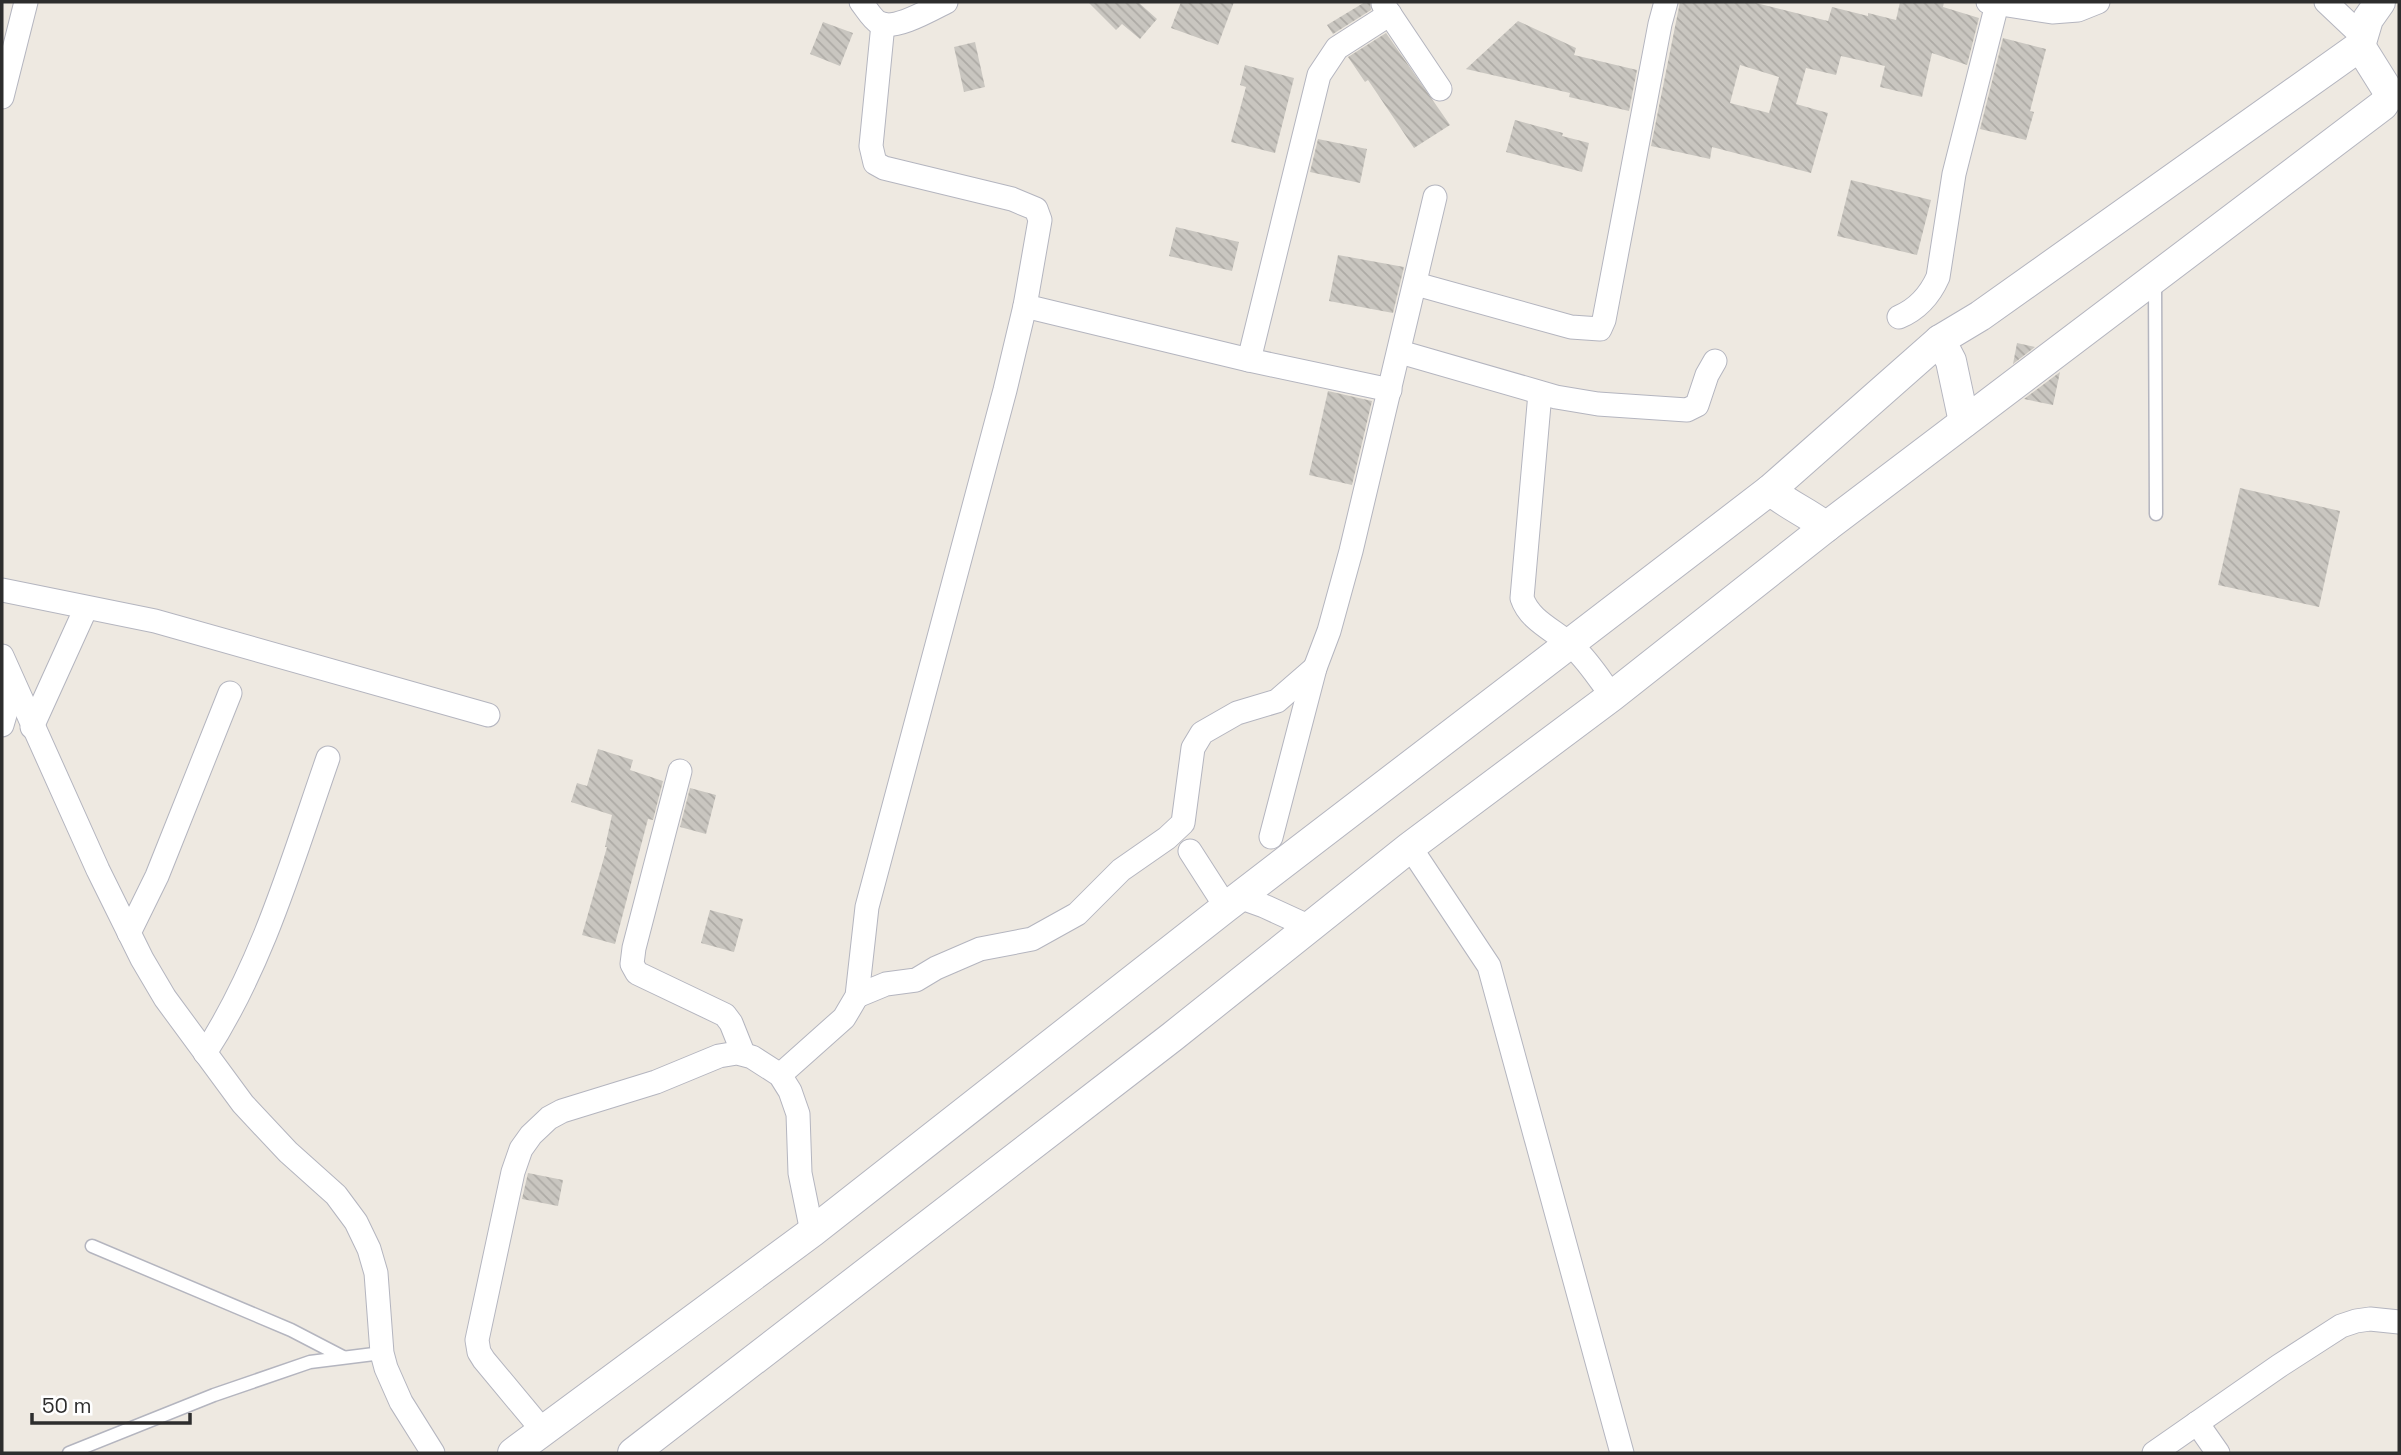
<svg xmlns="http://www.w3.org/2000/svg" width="2401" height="1455" font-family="'Space Grotesk',sans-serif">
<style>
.building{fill:url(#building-back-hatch);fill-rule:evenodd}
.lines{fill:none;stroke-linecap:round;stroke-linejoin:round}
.service-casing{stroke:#b4b5bf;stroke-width:15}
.minor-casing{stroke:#b4b5bf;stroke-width:25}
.tertiary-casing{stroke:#b4b5bf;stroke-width:32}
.service{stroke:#fff;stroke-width:12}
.minor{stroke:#fff;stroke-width:23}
.tertiary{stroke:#fff;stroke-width:30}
</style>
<defs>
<pattern id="building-back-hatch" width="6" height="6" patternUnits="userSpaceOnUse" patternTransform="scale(1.75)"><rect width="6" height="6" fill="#c9c6c0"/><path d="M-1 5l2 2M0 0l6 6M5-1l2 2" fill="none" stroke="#adaaa5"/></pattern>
</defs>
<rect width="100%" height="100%" fill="#eee9e1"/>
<g class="building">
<polygon points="1088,2 1138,2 1157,19 1140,39 1122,24 1116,30"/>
<polygon points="1181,2 1234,2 1218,45 1171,28"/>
<polygon points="1365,2 1370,2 1371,10 1333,34 1327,25"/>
<path d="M1680,2H1752L1828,21L1832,7L1868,16V13L1896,20L1900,2H1944L1943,7L1979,18L1967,65L1932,53L1922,97L1880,87L1885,66L1841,56L1836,75L1806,68L1796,104L1828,113L1811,173L1712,147L1710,159L1651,146ZM1740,65L1779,77L1769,113L1730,103Z"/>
<polygon points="1518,21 1576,48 1574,55 1637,70 1629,111 1569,97 1570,93 1466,69"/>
<polygon points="823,22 853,33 840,66 810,54"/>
<polygon points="1386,33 1450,125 1414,148 1368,80 1365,82 1348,57"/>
<polygon points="2003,38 2046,49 2030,111 2034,112 2026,140 1980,129"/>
<polygon points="975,42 985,87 964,92 954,47"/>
<polygon points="1245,65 1294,78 1275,153 1231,142 1246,87 1240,85"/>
<polygon points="1515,120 1563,133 1562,136 1589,143 1582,172 1506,152"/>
<polygon points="1318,139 1367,149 1360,183 1310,172"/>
<polygon points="1851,180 1931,200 1917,255 1837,236"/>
<polygon points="1176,227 1239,242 1232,271 1169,256"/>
<polygon points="1338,255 1404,267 1393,313 1329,301"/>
<polygon points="2017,343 2035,347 2013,364"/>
<polygon points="2060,372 2053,405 2024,399"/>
<polygon points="1328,391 1372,401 1352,485 1309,475"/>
<polygon points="2240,488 2340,511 2319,607 2218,585"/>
<polygon points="598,749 633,760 630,770 663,781 653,820 648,819 615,944 582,935 607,847 605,847 612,815 571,802 577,783 587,786"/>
<polygon points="690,788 716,795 706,834 680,827"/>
<polygon points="710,910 743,919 734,952 701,943"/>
<polygon points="528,1173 563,1180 558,1206 522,1199"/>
</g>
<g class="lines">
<g class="service-casing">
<g id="service">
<polyline points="2155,282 2156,514"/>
<polyline points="92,1246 291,1330 343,1357"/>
<polyline points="69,1453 214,1395 310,1362 382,1353"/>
</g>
</g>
<g class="minor-casing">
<g id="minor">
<path d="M861,2C866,8 872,19 879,23C894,31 932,9 946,2"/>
<polyline points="1988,2 2052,12 2078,10 2098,2"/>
<polyline points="2326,2 2363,37"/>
<polyline points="1383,4 1440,89"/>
<polyline points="2,97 26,2"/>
<polyline points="1416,284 1571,327 1600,329 1604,320 1660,24 1666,2"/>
<polyline points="1025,306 1249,360 1390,390"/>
<path d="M1899,317C1918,309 1930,295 1938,277L1954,174L1997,4"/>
<polyline points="1400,352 1556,397 1598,404 1687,410 1697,405 1707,375 1715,361"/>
<polyline points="1249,360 1319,75 1337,48 1390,14"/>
<path d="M1540,393L1522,598C1530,622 1557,631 1574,648C1589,662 1600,680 1612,696"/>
<polyline points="2,590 155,621 488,715"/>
<polyline points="2,656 98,870 142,959 165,998 243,1104 288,1152 336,1195 356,1222 369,1249 376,1273 382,1353 386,1368 401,1402 433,1453"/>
<polyline points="2,725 14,684"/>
<polyline points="32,727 86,608"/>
<polyline points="680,771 634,948 632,964 637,973 725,1015 731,1023 743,1053"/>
<polyline points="1271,837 1315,668 1329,631 1351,551 1435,197"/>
<polyline points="1410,847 1489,966 1622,1453"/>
<polyline points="1190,851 1226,907"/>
<polyline points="1239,897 1264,906 1310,927"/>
<polyline points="129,933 157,876 230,693"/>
<polyline points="857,996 886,984 916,980 936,968 980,949 1032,939 1077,914 1121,870 1167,838 1183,823 1193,748 1202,733 1237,713 1277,701 1315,668"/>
<path d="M205,1053C263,964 293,858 328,758"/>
<polyline points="780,1075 844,1018 857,996 867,907 1005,390 1025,306 1040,220 1036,209 1012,199 884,168 875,163 871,146 883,24"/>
<polyline points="2197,1423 2218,1453"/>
<polyline points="544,1432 484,1360 479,1352 477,1340 513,1172 521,1149 531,1135 549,1118 562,1111 656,1082 719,1056 737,1053 752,1057 780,1075 790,1091 798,1114 800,1173 812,1232"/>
<polyline points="2154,1453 2279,1366 2341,1326 2356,1321 2370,1319 2399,1322"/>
</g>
</g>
<g class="tertiary-casing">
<g id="tertiary">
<polyline points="1940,340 1951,361 1964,422"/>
<polyline points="1770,490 1940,340 1980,316 2360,46 2368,19 2380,2"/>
<path d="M513,1453L812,1232L1226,907L1770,490C1788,505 1808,513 1826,527"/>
<polyline points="633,1453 1172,1037 1410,847 1612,696 1826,527 2383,105 2390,94 2360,46"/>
</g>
</g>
<use href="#service" class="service"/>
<use href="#minor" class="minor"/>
<use href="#tertiary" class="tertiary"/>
</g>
<rect width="2401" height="1455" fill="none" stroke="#2d2d2d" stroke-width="7"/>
<path d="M32 1413v10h158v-10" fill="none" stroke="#2d2d2d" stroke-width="3.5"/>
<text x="42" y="1413" font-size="21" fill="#2d2d2d" stroke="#ffffff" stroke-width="5" paint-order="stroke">50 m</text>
</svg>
